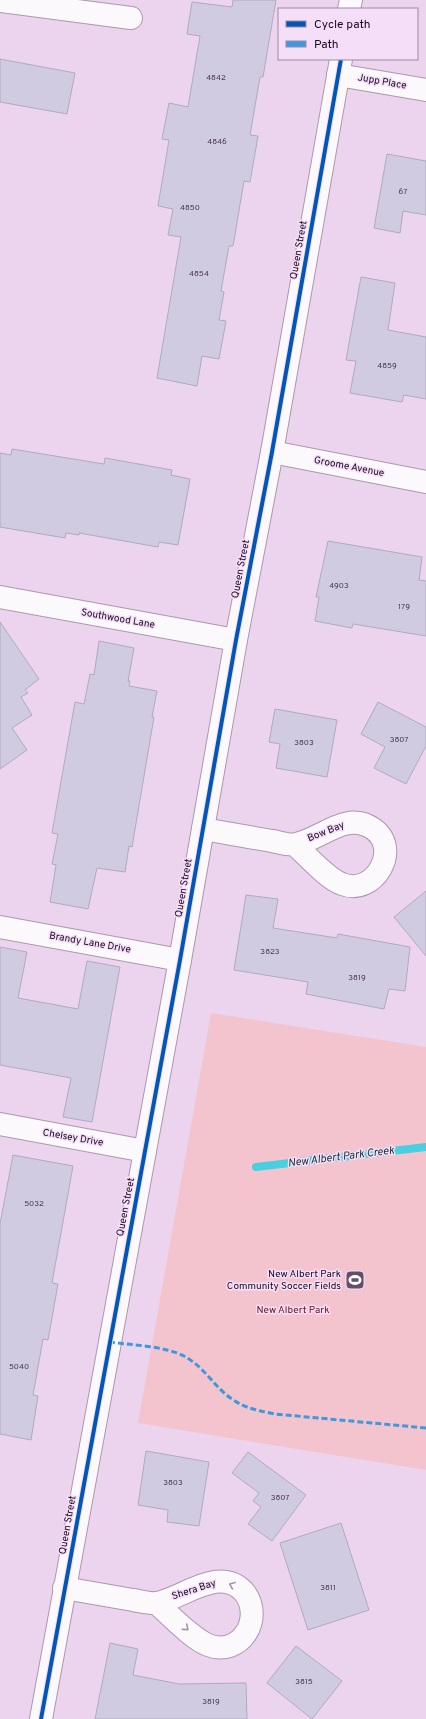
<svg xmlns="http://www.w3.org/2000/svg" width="426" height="1719" font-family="Overpass,sans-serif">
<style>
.green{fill:#f3c4ce}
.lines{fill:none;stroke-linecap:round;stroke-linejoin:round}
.stream{stroke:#4acfe0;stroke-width:8}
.building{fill:#d1cbe1;stroke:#aeaac2}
.minor-casing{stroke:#ab97ae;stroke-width:24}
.minor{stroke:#fcf9fd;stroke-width:22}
.quiet{stroke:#3c99e0;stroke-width:3;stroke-dasharray:6 3;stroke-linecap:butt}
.cycleway-casing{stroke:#f4def8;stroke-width:6}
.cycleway{stroke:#0057b8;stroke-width:4}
.oneway{stroke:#a299a4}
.labels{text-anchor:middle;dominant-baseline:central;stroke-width:3;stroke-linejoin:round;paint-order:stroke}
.number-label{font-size:8px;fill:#493950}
.street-label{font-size:10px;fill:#1c081f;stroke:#f4def8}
.poi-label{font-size:10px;fill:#1c081f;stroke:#f4def8;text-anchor:end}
.park-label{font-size:10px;fill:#6e0c19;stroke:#f4def8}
.water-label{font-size:11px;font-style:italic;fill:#152f31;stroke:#f4def8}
</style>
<rect width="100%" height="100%" fill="#ecd4ef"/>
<polygon class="green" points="211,1013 426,1047 426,1470 138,1423"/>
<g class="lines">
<polyline class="stream" points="256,1167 426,1147"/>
</g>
<g class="building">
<polygon points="233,0 276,0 263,77 260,77 250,135 258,136 250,182 244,181 233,246 229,246 221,291 224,292 219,320 226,321 219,359 202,356 197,386 157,378 181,237 168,235 173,209 158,206 169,140 162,139 169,103 188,107 200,36 187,34 192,2 232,7"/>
<polygon points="0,59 75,73 67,114 0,102"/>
<polygon points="387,154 426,161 426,215 403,211 400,233 374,228"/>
<polygon points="361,277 395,283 388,330 426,337 426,399 404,395 402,402 350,393 356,361 346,360"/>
<polygon points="12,449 104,464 105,458 172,470 171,475 190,479 178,545 159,542 158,547 79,533 79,535 66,533 65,538 0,527 0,453 11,455"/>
<polygon points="328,541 422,557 419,580 426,581 426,636 353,624 352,628 315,621 319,597 316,597"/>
<polygon points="0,622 39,679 25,690 28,693 21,697 32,715 12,728 27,750 0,769"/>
<polygon points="99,641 134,648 128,681 130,681 129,686 157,691 152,717 154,717 132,847 129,846 125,872 97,868 88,909 50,902 56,865 52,864 58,834 52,833 75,702 84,704 90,674 94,675"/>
<polygon points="378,702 426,727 426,746 406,784 374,768 385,747 361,734"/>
<polygon points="275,709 337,720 327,777 276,768 280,744 269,742"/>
<polygon points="426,891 426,956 394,917"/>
<polygon points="246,895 278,899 273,928 337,938 338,934 410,947 405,991 389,989 384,1009 306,994 308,982 234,970"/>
<polygon points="0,947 27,952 18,998 78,1009 87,961 120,967 92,1122 63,1117 71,1078 0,1065"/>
<polygon points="13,1155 73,1166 52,1283 58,1284 48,1340 43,1339 33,1395 38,1396 31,1440 0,1434 0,1224"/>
<polygon points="146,1451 209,1462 199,1526 167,1522 168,1510 138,1505"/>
<polygon points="248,1452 306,1495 272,1541 248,1524 261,1507 253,1501 259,1493 232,1473"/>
<polygon points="341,1523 369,1610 308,1630 280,1543"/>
<polygon points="110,1643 138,1649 133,1675 179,1684 246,1683 247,1719 95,1719"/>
<polygon points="296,1646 342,1681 312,1719 267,1683"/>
</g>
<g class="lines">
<g class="minor-casing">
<g id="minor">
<polyline points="0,1 131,18"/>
<polyline points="349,9 351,0"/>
<polyline points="338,75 426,90"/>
<polyline points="272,452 426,482"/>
<polyline points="0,597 236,640"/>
<path d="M203,829C226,833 249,837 272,841C279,842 289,846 296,844C322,839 345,811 372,828C403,848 374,897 342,884C326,878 308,856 295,845"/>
<polyline points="0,927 180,960"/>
<polyline points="0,1124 145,1151"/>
<path d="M64,1588C87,1592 110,1596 133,1600C140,1601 150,1604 157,1603C183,1598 220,1565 244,1592C265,1618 240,1658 208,1645C191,1638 170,1615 156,1603"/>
<polyline points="41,1719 180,960 236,640 272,452 341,59"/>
</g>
</g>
<use href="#minor" class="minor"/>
<path class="quiet" d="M109,1342C131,1345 165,1346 184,1356C205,1367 215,1389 235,1401C247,1409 261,1411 275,1414L426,1428"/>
<g class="cycleway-casing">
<polyline id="cycleway" points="41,1719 180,960 236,640 272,452 341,59"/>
</g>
<use href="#cycleway" class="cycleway"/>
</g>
<defs><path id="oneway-chevron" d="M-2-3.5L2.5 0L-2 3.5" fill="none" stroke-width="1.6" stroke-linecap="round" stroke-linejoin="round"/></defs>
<g class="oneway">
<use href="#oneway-chevron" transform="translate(232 1585) rotate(-158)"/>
<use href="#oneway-chevron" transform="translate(186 1628) rotate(40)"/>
</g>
<defs>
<g id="stadium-square" transform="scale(1)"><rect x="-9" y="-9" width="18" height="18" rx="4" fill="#654f68" stroke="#f4def8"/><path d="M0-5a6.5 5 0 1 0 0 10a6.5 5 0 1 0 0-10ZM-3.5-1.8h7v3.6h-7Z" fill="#fff"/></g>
</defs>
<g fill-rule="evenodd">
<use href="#stadium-square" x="355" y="1280"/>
</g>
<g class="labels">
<g class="number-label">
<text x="216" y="78">4842</text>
<text x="217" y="142">4846</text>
<text x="403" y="192">67</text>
<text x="190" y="208">4850</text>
<text x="199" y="274">4854</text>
<text x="387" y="366">4859</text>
<text x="339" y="586">4903</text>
<text x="404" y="607">179</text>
<text x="399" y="740">3807</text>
<text x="304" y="743">3803</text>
<text x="270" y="952">3823</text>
<text x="357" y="978">3819</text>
<text x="34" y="1204">5032</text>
<text x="19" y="1367">5040</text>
<text x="173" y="1483">3803</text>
<text x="280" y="1498">3807</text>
<text x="328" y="1588">3811</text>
<text x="304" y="1682">3815</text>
<text x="211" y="1702">3819</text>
</g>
<g class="street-label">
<text transform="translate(382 82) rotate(10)">Jupp Place</text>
<text transform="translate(299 250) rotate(-80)">Queen Street</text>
<text transform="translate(349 467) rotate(11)">Groome Avenue</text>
<text transform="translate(241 569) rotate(-79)">Queen Street</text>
<text transform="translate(118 619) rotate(10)">Southwood Lane</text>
<text transform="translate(326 832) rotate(-22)">Bow Bay</text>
<text transform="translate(184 888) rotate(-80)">Queen Street</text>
<text transform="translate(90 943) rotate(10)">Brandy Lane Drive</text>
<text transform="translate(73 1138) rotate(10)">Chelsey Drive</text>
<text transform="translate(126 1207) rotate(-79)">Queen Street</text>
<text transform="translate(68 1525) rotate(-80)">Queen Street</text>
<text transform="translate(194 1590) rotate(-18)">Shera Bay</text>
</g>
<g class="poi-label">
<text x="341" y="1274">New Albert Park<tspan x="341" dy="12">Community Soccer Fields</tspan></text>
</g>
<g class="park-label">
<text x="293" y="1310">New Albert Park</text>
</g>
<g class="water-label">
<text transform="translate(341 1157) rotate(-7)">New Albert Park Creek</text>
</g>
</g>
<rect x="278" y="8" width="140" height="52" fill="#f4def8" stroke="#9e88a1"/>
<rect x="286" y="21" width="20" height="6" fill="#0057b8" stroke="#9e88a1"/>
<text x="314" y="28" font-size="12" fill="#1c081f">Cycle path</text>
<rect x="286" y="41" width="20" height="6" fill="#3c99e0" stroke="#9e88a1"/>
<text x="314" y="48" font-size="12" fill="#1c081f">Path</text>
</svg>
